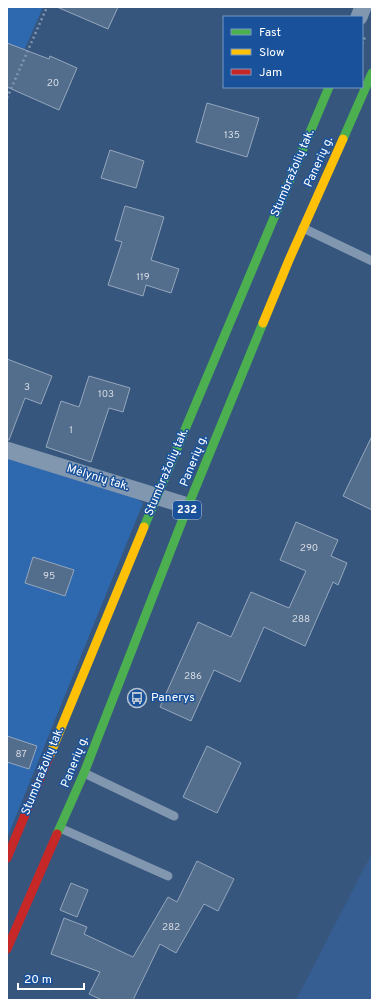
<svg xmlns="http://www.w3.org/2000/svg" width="379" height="1007" font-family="Overpass,sans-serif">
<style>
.green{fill:#2e69b0}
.water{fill:#365e92}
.building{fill:#536d8c;stroke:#95a7bd}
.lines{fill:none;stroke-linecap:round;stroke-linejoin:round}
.path{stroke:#8196af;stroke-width:2.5;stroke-dasharray:2 3;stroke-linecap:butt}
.lane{stroke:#8196af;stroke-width:9}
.street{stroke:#8196af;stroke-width:17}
.fast{stroke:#4caf50;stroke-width:9}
.slow{stroke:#ffc107;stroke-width:9}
.jam{stroke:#c62828;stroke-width:9}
.labels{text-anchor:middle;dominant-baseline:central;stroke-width:3;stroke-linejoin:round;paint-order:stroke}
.number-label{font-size:10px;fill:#d4dae2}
.shield{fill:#19529b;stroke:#bacbe1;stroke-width:1}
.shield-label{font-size:11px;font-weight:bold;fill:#fff}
.street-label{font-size:12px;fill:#fff;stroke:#19529b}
.poi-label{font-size:12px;fill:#fff;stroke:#19529b;text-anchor:start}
</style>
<rect width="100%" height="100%" fill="#36567e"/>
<g class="green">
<polygon points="7,7 43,7 7,90"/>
<polygon points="7,457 133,496 143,503 7,838"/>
</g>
<polygon class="water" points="372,853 372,1000 296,1000"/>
<g class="building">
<polygon points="57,7 118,7 108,29"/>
<polygon points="7,43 49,59 50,56 77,68 59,110 7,87"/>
<polygon points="207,103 259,118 247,157 196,142"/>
<polygon points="110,150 144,161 136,188 101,178"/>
<polygon points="125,206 164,217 151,260 179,269 171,293 146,285 143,296 108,285 122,242 115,240"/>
<polygon points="7,359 52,376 41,404 25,398 9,440 7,440"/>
<polygon points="89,376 130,388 123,412 109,408 91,462 46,447 61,401 79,407"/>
<polygon points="372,436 372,510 343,496"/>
<polygon points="296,522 338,540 331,556 347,563 338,585 333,582 305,646 264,627 240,682 214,670 191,721 160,707 198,622 231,637 251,592 289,608 306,571 280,560"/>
<polygon points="33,557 74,570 65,596 25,583"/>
<polygon points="7,736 37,746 29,769 7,762"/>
<polygon points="207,746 241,763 217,813 183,797"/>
<polygon points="197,861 234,879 218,911 204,904 176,953 160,944 133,1000 102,1000 89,994 100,972 51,954 64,918 87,927 84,934 133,957 168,897 177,902"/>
<polygon points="71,883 88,890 77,917 60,910"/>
</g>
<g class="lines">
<g class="path">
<polyline points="362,44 366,35"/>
<polyline points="7,98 47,7"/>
</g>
<g class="lane">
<polyline points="303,228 372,261"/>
<polyline points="84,773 174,816"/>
<polyline points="60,828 168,876"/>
</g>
<g class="street">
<polyline points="359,17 363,7"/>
<polyline points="7,450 188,506"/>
</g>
<g class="fast">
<polyline points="343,139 372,73"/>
<polyline points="144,527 329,87"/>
<polyline points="57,834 84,773 188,506 263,323"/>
</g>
<g class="slow">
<polyline points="263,323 289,260 343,139"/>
<polyline points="49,757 144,527"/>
</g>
<g class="jam">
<polyline points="7,858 49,757"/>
<polyline points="7,949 57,834"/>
</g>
</g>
<defs>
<g id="bus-ring" transform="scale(1)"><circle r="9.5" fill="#19529b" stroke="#b9c4d2" stroke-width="1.5"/><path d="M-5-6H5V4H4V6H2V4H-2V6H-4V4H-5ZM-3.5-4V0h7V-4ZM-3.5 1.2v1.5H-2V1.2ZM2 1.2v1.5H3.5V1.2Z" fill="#b9c4d2"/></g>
</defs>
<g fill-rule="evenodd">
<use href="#bus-ring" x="137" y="698"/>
</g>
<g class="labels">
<g class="number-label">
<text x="53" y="83">20</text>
<text x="232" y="135">135</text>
<text x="143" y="277">119</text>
<text x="27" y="387">3</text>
<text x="106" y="394">103</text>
<text x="71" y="430">1</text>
<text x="309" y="548">290</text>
<text x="49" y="576">95</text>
<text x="301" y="619">288</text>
<text x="193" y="676">286</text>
<text x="21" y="754">87</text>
<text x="171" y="927">282</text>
</g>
<rect class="shield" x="173" y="501" width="28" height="18" rx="3"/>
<g class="shield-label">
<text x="187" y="510">232</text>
</g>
<g class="street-label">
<text transform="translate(319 162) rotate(-66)">Panerių g.</text>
<text transform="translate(293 173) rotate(-67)">Stumbražolių tak.</text>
<text transform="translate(194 461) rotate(-68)">Panerių g.</text>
<text transform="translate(167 472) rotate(-67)">Stumbražolių tak.</text>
<text transform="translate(98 478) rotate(17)">Mėlynių tak.</text>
<text transform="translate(75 762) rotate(-68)">Panerių g.</text>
<text transform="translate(43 771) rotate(-68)">Stumbražolių tak.</text>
</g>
<g class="poi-label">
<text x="151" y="698">Panerys</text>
</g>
</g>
<rect width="379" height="1007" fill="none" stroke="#ffffff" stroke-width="16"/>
<rect x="223" y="16" width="140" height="72" fill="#19529b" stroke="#7597c3"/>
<rect x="231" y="29" width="20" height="6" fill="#4caf50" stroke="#7597c3"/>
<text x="259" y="36" font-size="12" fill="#ffffff">Fast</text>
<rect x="231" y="49" width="20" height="6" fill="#ffc107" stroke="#7597c3"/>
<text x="259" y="56" font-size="12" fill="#ffffff">Slow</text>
<rect x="231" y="69" width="20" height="6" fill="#c62828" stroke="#7597c3"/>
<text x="259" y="76" font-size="12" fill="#ffffff">Jam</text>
<path d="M18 983v6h66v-6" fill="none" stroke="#ffffff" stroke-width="2"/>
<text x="24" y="983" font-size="12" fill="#ffffff" stroke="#19529b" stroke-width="3" paint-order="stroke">20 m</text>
</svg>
